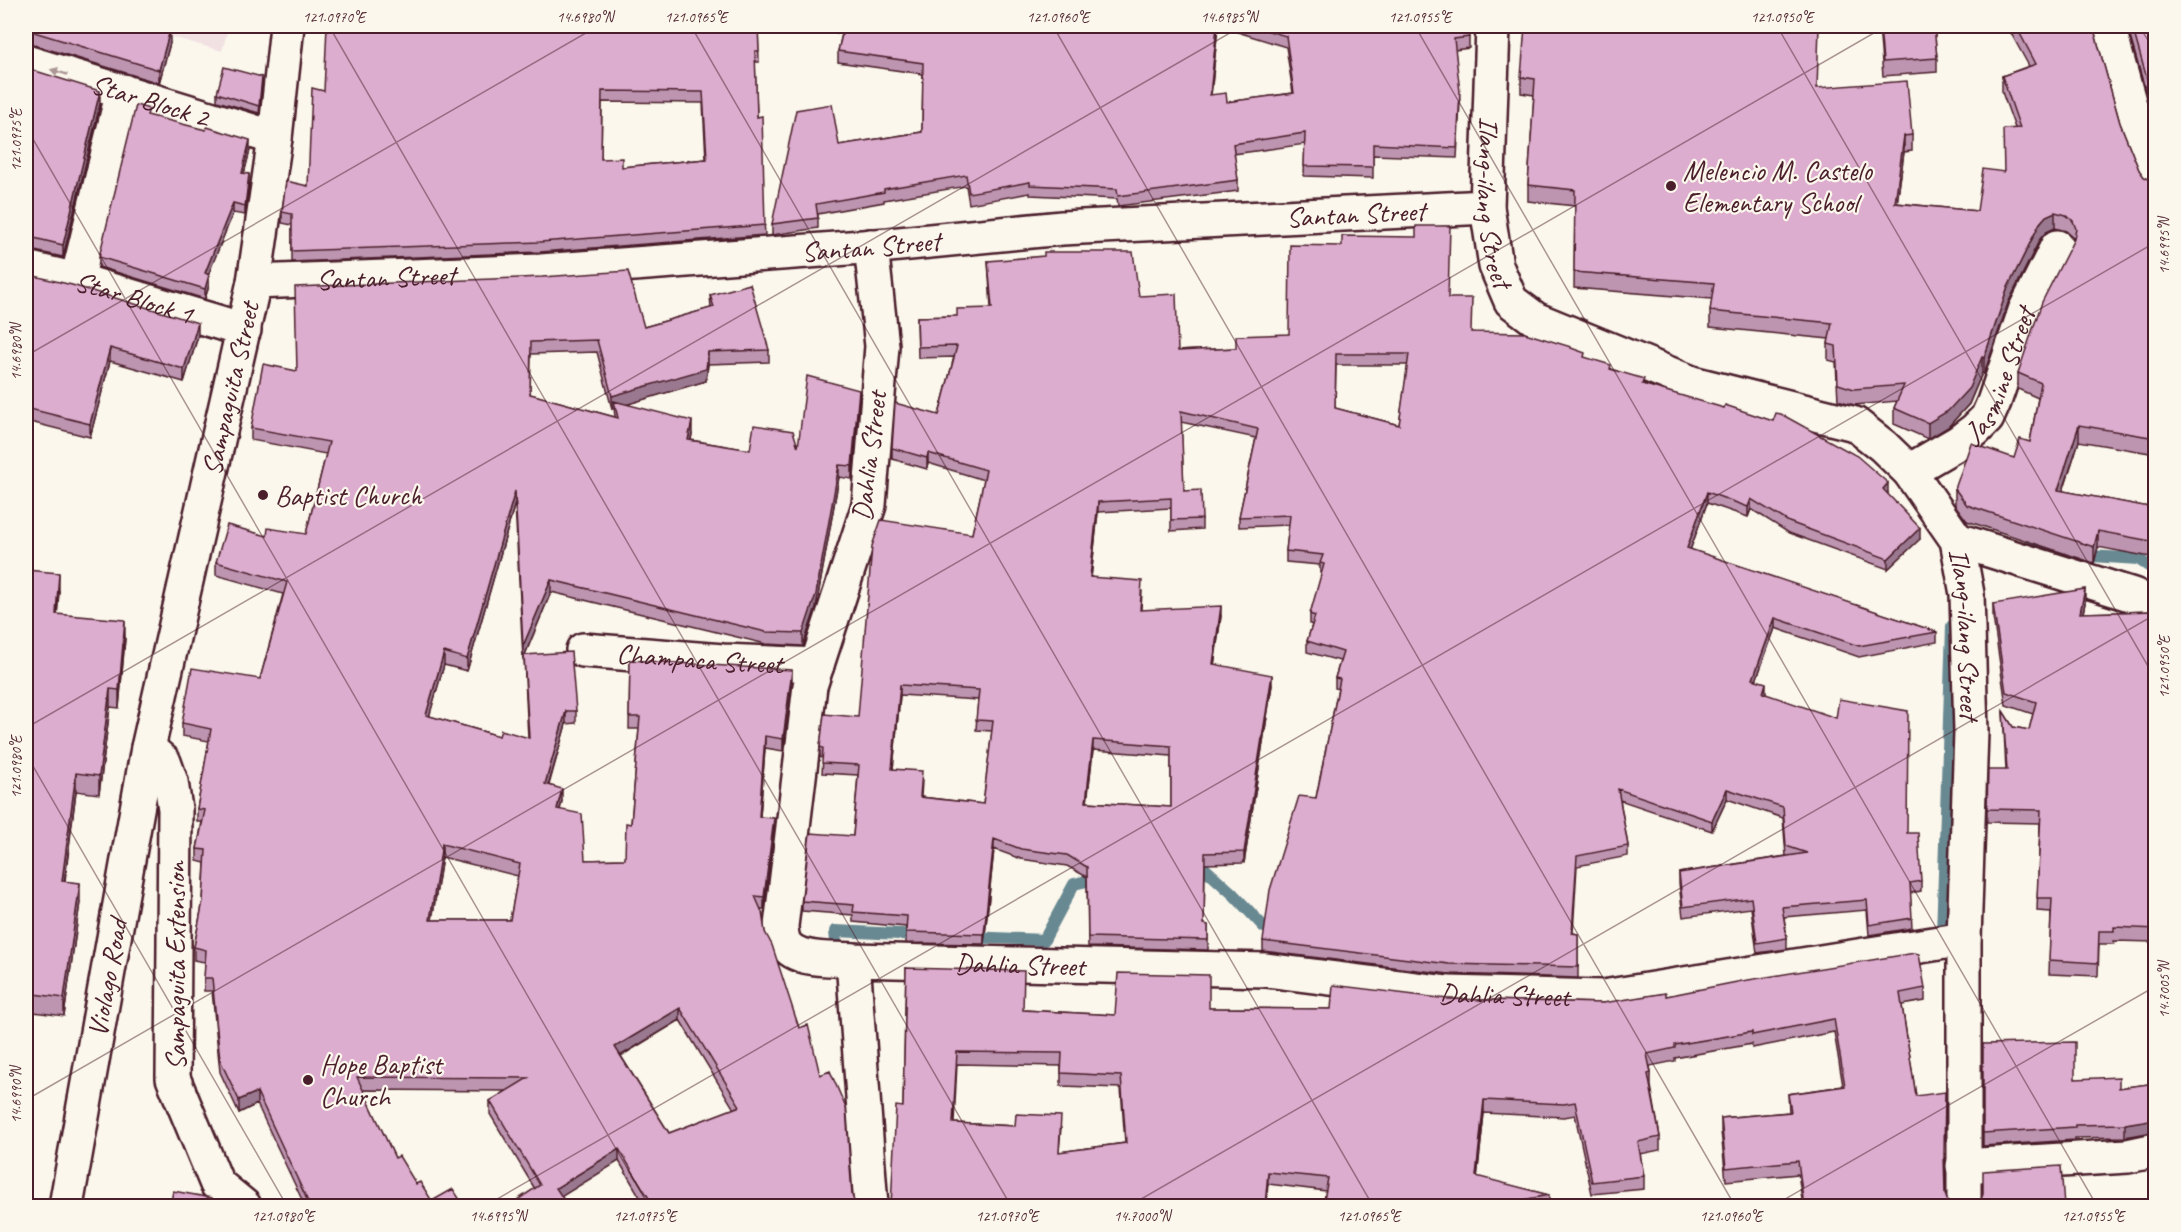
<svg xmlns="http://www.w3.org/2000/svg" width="2181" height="1232" font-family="Caveat,sans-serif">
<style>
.built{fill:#f2e1e3}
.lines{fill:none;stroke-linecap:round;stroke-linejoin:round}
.stream{stroke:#698992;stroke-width:12}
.street-casing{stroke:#4a1f2b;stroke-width:38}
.secondary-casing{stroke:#4a1f2b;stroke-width:38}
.street{stroke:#fbf7ec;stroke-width:33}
.secondary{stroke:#fbf7ec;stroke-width:33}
.wall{fill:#bd95b1;stroke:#4a1f2b;stroke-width:1.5;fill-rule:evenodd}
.shaded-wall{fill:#9a7990;stroke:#4a1f2b;stroke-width:1.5}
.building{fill:#dcadce;stroke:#4a1f2b;stroke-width:1.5;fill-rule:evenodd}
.oneway{fill:#ab9695}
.ticks{fill:none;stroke:#4a1f2b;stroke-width:1.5;stroke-opacity:0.45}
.poi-dot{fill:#4a1f2b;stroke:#fbf7ec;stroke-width:2}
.labels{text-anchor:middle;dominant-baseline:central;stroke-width:4.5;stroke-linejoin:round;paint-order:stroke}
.street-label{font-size:28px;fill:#4a1f2b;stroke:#fbf7ec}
.poi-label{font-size:28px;fill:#4a1f2b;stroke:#fbf7ec;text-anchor:start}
.neatline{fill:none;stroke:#4a1f2b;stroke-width:2}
.ticks-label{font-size:15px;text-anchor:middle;fill:#4a1f2b}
</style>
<rect width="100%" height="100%" fill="#fbf7ec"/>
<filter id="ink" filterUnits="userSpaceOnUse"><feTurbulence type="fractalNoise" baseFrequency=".0167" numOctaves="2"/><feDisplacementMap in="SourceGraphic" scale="12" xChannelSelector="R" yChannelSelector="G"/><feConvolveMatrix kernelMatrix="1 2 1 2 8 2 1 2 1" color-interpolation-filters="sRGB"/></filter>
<g filter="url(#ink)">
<polygon class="built" points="132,26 229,26 222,51"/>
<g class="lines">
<g class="stream">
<polyline points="2027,546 2061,554 2138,559 2156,571"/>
<polyline points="1189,868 1203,867 1233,894 1264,927 1279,926"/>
<polyline points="1936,936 1942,935 1952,626"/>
<polyline points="969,937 1044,940 1074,884 1104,877"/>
<polyline points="836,942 835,931 922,935"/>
</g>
<g class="street-casing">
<g id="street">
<polyline points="2108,26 2138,134 2156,179"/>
<path id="s1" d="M26,62L275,138"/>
<path id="s2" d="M871,246L882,346L869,505L810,686L781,926C781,930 782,936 783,940C793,963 832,958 853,960L1266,970L1448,993L1603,997L1964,939"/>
<path id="s3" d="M26,268L77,280L244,330"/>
<polyline points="77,280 123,91"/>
<path id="s4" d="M254,282L541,271L889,245L1062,228L1487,207"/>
<path id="s5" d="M1909,471L1959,442L1975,430L1987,418L1994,402L2025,311L2057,247"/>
<polyline points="1957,540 2133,595 2156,606"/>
<path id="s6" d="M583,650L723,661L817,665"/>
<polyline points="148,748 164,762 171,782 175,809 173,1078 217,1184 244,1206"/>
<polyline points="853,960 871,1206"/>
<polyline points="1963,1166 2128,1156 2156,1150"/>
</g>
</g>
<g class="secondary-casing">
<g id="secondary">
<path id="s7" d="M1493,26L1487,207L1496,266L1511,301L1535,319L1692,383L1855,424L1883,446L1909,471L1957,540L1967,594L1971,732L1964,939V1206"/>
<path id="s8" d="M66,1206L148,748L254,282L275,138L287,26"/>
</g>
</g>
<use href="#street" class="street"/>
<use href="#secondary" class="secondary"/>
</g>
<g class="wall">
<polygon points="26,26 170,43 159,83 31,44 26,44"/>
<path d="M758,26L759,62H755L757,117L765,235L540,252L292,262V225L282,223V212L308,186L324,91ZM602,102L703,103L706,159L622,167L601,159Z"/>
<path d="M815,26H1467L1469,37V48L1455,50L1460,103L1457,158L1373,155V178L1304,176L1305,144L1234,154L1238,180V191L1118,206L1117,199L1030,195V193L969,204L966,186L884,200V202L818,214V228L772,235V224L839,145L922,132L923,74L838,62V51L842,34L815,28ZM1218,26L1286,47L1293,93L1227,102L1211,95Z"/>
<polygon points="1879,26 1934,26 1937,58 1937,72 1883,76"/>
<polygon points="2007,26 2093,26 2120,123 2139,170 2144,177 2153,181 2156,181 2156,454 2079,441 2063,491 2154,508 2156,500 2156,558 2098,547 2094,563 1967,521 1955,505 1955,489 2014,458 2030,442 2038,398 2018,389 2018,373 2074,239 2073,237 2066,231 2055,228 2046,232 2040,239 2008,303 1984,374 1982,373 1969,404 1948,427 1928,439 1894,424 1894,408 1897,401 1854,405 1838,400 1836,362 1828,360 1828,344 1829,339 1710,327 1710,311 1712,299 1574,288 1575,206 1528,201 1528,185 1534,95 1521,93 1521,77 1817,88 1912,135 1912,151 1904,152 1897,203 1977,211 2004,172 2015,128 2002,92 2002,76 2029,66"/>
<polygon points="2127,26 2156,26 2156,127"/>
<polygon points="26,68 100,104 63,257 30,250 26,250"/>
<polygon points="262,85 259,113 217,101 217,93"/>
<polygon points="149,116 250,150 244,173 249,184 245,215 233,213 208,274 209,285 205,299 99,267 99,257"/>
<path d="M988,261L1139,296L1178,351L1236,348L1289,334L1448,298L1471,332L1571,348L1585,358L1888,493L1887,494L1920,539L1888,569L1789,533L1751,509L1748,517L1707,503L1690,550L1937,632V642L1859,657L1775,628L1756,680L1766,694L1907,833L1921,881V891L1910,893L1912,928L1869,935L1867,910L1784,917L1787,938V949L1757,953L1751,908L1683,917L1679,883V873L1786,856L1783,818L1727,799L1712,831L1620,800L1628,846V856L1577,866L1573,933L1578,934V978L1449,974L1263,951V941L1316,798L1338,689L1335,688V678L1340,661L1307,652V641L1312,625L1310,624V614L1322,574L1320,573V565L1286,562V551L1289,525L1239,527V517L1256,438L1181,422L1184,491L1202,519V529L1171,531V508L1098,512L1091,577L1142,591L1141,610L1221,616L1214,664L1272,685L1244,863L1205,864L1204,924L1208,925V950L1088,947L1087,877L1067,866L1021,859L994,849L984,944L906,943V927L853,922V915L802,911V901L853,836L858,775L822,773L823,758L820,757V747L858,717L972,534L984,480L928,463L927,469L892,459V448L939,415L954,357L918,358L917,317L957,316L991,308ZM1336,365H1408L1399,425L1335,408ZM900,695L978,700L976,730L992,731L983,804L921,797L922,781L893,769ZM1093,750L1171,756V807L1087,802Z"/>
<polygon points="26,274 198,336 184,382 110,361 90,437 26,421"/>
<path d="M710,295L769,350V362L708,364L706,381L627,404L692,434L691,440L750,450L798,447L859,403L852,479L839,477L816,607L803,646L766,644L551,592L525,655L576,711V723L566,724L549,785L562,801L560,810L585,860L625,859L631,824L639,729H629L630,660L792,683L783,751L765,748L760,817L774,831L764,909H761L765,932L799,1028L820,1075L846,1108L644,1204L619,1161L535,1189L490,1114V1101L507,1091L363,1090L395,1158L416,1184L432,1201L464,1206H305L257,1104L239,1113L220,1072L212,991H204L205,962L194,960V947L203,901L205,863L197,861V849L202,822H197V809L209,741L182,736V723L260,679L283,594L216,575V562L267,536L306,534L326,454L251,440V428L297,371L644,327L711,308ZM597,352L612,409L614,408L615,417L530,394L531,354ZM515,503L523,659L524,658L528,738L499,736L429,716L444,665L467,671ZM442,857L518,876L510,920H432ZM680,1020L734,1109L669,1133L621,1056Z"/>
<polygon points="26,570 59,591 57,614 125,638 119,708 110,707 99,794 76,791 65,881 80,902 64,1016 26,1011"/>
<polygon points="2085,603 2083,613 2156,611 2156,942 2114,941 2114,944 2099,944 2098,976 2049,974 2051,912 2037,911 2040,823 1987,822 1987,809 2006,770 2003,711 2013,727 2029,730 2033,714 2006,705 1993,617 1993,604"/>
<path d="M906,968L1023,1010L1115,1015L1209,1008L1331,1009L1448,999L1603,1003L1666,996L1925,988V1001L1902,1005L1916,1096L1944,1159L1945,1194L1948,1202L1952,1206H1803L1798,1174L1726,1181L1721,1131V1118L1789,1112L1788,1094L1843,1086L1834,1032L1752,1048V1044L1675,1058V1061L1650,1066L1651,1073V1086L1660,1137V1150L1640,1154L1644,1176V1189L1592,1194L1575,1115L1564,1117L1484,1113L1477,1177L1549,1195V1206H1323L1326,1191L1268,1184L891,1206L903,1107ZM957,1064L1061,1066V1086L1121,1088L1125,1143L1059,1152L1061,1128L954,1123Z"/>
<polygon points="1983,1044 2075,1079 2119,1088 2156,1083 2156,1132 2125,1137 2075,1138 2075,1140 1983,1146"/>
</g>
<g class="shaded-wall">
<polygon points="1217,26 1218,26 1210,105 1210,95"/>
<polygon points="170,30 170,43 159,83 159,70"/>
<polygon points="100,91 100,104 63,257 63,245"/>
<polygon points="1904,136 1904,152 1895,219 1895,203"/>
<polygon points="250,140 250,150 242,182 242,173"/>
<polygon points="249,174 249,184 245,215 245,206"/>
<polygon points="233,203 233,213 205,283 205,273"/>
<polygon points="2055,212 2055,228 2046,232 2040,239 2008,303 1984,374 1984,358 2008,287 2040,223 2046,216"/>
<polygon points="209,275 209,285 205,299 205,289"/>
<polygon points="198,323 198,336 184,382 184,369"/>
<polygon points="110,348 110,361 90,437 90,424"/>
<polygon points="708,352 708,364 706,381 615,408 614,401 614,408 612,409 612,396"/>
<polygon points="1982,357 1982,373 1969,404 1948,427 1928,439 1928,423"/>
<polygon points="859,390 859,403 852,479 852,466"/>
<polygon points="692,421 692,434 688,452 688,440"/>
<polygon points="2079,425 2079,441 2058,506 2058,490"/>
<polygon points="928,453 928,463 927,469 927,458"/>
<polygon points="839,465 839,477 816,607 803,646 803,633"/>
<polygon points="1888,483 1888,493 1883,499 1883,489"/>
<polygon points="515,491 515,503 467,671 467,659"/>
<polygon points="1707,492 1707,503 1687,559 1687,548"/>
<polygon points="1751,499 1751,509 1748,517 1748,507"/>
<polygon points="1098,502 1098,512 1090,588 1090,577"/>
<polygon points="1920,528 1920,539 1888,569 1888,559"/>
<polygon points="2098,531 2098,547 2094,563 2094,547"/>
<polygon points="59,573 59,591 56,632 56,614"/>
<polygon points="551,580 551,592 523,659 523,646"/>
<polygon points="2085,589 2085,603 2080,626 2080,613"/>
<polygon points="1221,606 1221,616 1213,674 1213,664"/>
<polygon points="1775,618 1775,628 1753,689 1753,679"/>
<polygon points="125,620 125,638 119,708 119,690"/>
<polygon points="444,652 444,665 426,728 426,715"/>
<polygon points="792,670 792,683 783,751 783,739"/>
<polygon points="1272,675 1272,685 1244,863 1244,852"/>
<polygon points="1766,683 1766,694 1763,693"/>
<polygon points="900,685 900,695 892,779 892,769"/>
<polygon points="110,689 110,707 99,794 99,776"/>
<polygon points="566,711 566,724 545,797 545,784"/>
<polygon points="765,736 765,748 759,830 759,817"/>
<polygon points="1093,740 1093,750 1086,812 1086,802"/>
<polygon points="76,773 76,791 62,899 62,881"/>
<polygon points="562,789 562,801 557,821 557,809"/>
<polygon points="1727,789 1727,799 1712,831 1712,821"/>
<polygon points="774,818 774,831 764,909 764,897"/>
<polygon points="994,839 994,849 984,944 984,934"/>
<polygon points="442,844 442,857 430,933 430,920"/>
<polygon points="80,883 80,902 64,1016 64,998"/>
<polygon points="680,1008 680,1020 615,1059 615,1047"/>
<polygon points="257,1092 257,1104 239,1113 239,1100"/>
<polygon points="1484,1100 1484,1113 1476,1189 1476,1176"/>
<polygon points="2153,1118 2153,1132 2125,1137 2125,1124"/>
<polygon points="619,1149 619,1161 556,1200 556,1188"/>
<polygon points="1268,1172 1268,1184 1266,1206 1265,1206"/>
</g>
<g class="building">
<polygon points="26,26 154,26 170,30 159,70 31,31 26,31"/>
<path d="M327,26H758L759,51H755L757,117L762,116L765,225L540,242L292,251V214L282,212L286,181L308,186L312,88L324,91ZM602,91L703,92L707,159L622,167V158L601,159Z"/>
<polygon points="844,26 1217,26 1210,95 1226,93 1227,102 1294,93 1286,36 1252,26 1467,26 1469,37 1454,39 1460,92 1457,148 1373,144 1373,167 1304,166 1305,133 1233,144 1238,180 1118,196 1117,189 1030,185 1030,182 969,193 966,175 884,189 884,192 816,204 818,218 772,224 796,110 832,104 839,145 922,132 923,63 838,51"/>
<polygon points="1525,26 1819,26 1817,88 1907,81 1912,135 1904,136 1895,203 1977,211 1983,169 2004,172 2003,129 2020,128 2002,76 2036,64 2016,26 2093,26 2120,123 2139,170 2144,177 2153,181 2156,181 2156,438 2079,425 2058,490 2154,508 2156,500 2156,542 2098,531 2094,547 1967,505 1955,489 1971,443 2014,458 2020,439 2030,442 2041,383 2018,373 2042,302 2074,239 2076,229 2073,221 2066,215 2055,212 2046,216 2040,223 2008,287 1984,358 1982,357 1969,388 1948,411 1928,423 1894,408 1904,385 1854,389 1838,384 1836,346 1828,344 1832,323 1710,311 1714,283 1574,272 1575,190 1528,185 1535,79 1521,77"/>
<polygon points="1880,26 1934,26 1937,58 1883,62"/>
<polygon points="2132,26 2156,26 2156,111"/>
<polygon points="224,67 262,77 259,106 217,93"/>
<polygon points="26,68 100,91 63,245 30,237 26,237"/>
<polygon points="136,105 149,109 147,115 206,130 207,127 250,140 242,173 249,174 245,206 233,203 205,273 209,275 205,289 99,257"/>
<path d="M1416,226H1450L1448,298H1472L1471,332L1525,333L1571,347V348L1585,353L1584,357L1611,365L1610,369L1644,379L1642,384L1724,408L1725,405L1773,421L1776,413L1781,414L1857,456L1888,483L1883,489L1920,528L1888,559L1789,522L1751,499L1748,507L1707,492L1687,548L1937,632L1859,646L1775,618L1753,679L1766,683L1763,693L1836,718L1839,699L1908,711L1907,833H1918L1921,881L1910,883L1912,918L1869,925L1867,900L1782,907L1787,938L1757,943L1751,898L1683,907L1679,873L1807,853L1786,846L1783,807L1727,789L1712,821L1618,789L1628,846L1577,856L1572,933L1578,934V967L1449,964L1263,941L1270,890L1299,796L1316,798L1340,679L1335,678L1343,652L1307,641L1315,616L1310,614L1324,564L1320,563L1323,555L1286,551L1290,515L1239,517L1258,429L1181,411L1184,491L1201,490L1202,519L1171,520V498L1098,502L1090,577L1142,581L1140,610L1221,606L1213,664L1272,675L1244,852L1205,853L1204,924L1208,925V940L1088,937L1087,867L1067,855L1021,849L994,839L984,934L906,932L907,916L853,912L854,905L802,901L810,833L853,836L859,765L822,763L823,748L820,747L824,714L858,717L872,546L881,520L972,534L986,470L928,453L927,458L892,448L895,403L939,415L957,346L918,347L917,317L957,316V309L992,308L988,261L1044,256V252H1133L1139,296L1176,294L1178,351L1236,348V336L1289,334L1290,245L1342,246V236L1416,237ZM1336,354H1409L1399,425L1335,408ZM900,685L979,690L976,720L993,721L983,804L920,797L922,771L892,769ZM1093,740L1171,746V807L1086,802Z"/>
<path d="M628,271L644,327L714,307L710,295L750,284L769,350L708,352L706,369L612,396L597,340L531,342L530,394L618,418L614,401L692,421L688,440L750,450L754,425L793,431L798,447L807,376L859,390L852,466L839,465L816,594L803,633L766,632L551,580L523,646L515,491L467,659L444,652L426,715L499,736L501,730L529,738L524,655L571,652L576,711H566L545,784L562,789L557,809L582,814L585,860L625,859L626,823L631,824L640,717H629L630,660L792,670L783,739L765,736L759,817L774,818L764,897L755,896L762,912L765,932L772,945L799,1028L808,1025L820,1075L830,1071L846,1108L852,1195L855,1204L858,1206H639L650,1200L619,1149L556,1188L568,1206H508L540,1185L490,1101L528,1078L357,1077L395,1158L399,1156L416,1184L420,1182L432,1201L453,1189L464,1206H310L257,1092L239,1100L220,1060L212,978H204L206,950L194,947L203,901L206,850L197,849L205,810L197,809L211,729L182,723L192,668L260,679L287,582L216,562L227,525L267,536L268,528L306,534L329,442L251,428L263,364L297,371L295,287L542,277ZM442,844L520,864L510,920H430ZM680,1008L740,1106L669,1133L615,1047Z"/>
<polygon points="26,274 72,285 198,323 184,369 110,348 90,424 26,408"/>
<polygon points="26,570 59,573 56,614 125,620 119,690 110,689 99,776 76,773 62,881 80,883 64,998 26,993"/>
<polygon points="2085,589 2080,613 2156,611 2156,929 2114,927 2114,931 2099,931 2098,963 2049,960 2052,898 2037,898 2041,810 1987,809 1988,770 2007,770 2003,711 2013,727 2029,730 2036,702 2006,692 1993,604"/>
<path d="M1915,953L1919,954L1925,988L1900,993L1916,1096L1945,1092L1944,1154L1945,1194L1948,1202L1952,1206H1804L1798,1161L1726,1168L1721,1118L1791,1112L1788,1094L1845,1086L1834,1019L1752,1035V1032L1675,1045V1048L1647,1054L1651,1073L1648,1074L1660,1137L1638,1142L1644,1176L1592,1182L1575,1102L1564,1104L1484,1100L1476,1176L1549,1195L1490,1206H1323L1328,1178L1268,1172L1265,1206H891L896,1106L903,1107L906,968L1024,971L1023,1010L1115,1015L1118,973L1209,975V1008L1331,1009L1333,985L1448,999L1603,1003L1666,993V996L1742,981ZM957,1052L1062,1053L1061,1073L1121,1076L1126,1143L1059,1152L1061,1116L1016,1114L1015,1126L953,1123Z"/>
<polygon points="2075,1042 2075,1079 2119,1077 2119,1088 2156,1083 2156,1119 2125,1124 2075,1125 2075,1127 1983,1133 1983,1044"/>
<polygon points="2061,1166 2064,1206 1977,1206 1980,1202 1983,1194 1983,1171"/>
<polygon points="173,1191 212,1198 218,1206 170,1206"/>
<polygon points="138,1204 150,1206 138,1206"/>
</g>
<defs><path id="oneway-solid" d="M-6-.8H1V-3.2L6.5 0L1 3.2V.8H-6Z" transform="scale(1.5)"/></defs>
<use class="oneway" href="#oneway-solid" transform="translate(59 72) rotate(-163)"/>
</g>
<path class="ticks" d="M329,26L1011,1206M691,26L1373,1206M1053,26L1735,1206M1415,26L2097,1206M1777,26L2156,680M2139,26L2156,53M26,127L649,1206M26,356L598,26M26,728L1242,26M26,754L287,1206M26,1100L1886,26M485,1206L2156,242M1129,1206L2156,614M1773,1206L2156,986"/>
<g class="poi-dot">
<circle cx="1671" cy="186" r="6"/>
<circle cx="263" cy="495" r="6"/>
<circle cx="308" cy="1080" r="6"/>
</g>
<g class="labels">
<g class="street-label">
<text stroke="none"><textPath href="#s1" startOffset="130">Star Block 2</textPath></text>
<text stroke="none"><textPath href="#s7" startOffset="177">Ilang-ilang Street</textPath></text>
<text stroke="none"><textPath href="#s4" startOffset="1104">Santan Street</textPath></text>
<text stroke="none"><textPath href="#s4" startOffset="618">Santan Street</textPath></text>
<text stroke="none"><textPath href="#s4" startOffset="132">Santan Street</textPath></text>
<text stroke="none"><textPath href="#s3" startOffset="112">Star Block 1</textPath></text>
<text stroke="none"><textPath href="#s5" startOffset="140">Jasmine Street</textPath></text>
<text stroke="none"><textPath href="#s8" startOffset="834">Sampaguita Street</textPath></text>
<text transform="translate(869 456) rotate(-83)">Dahlia Street</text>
<text stroke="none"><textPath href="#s7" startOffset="897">Ilang-ilang Street</textPath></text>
<text stroke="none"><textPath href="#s6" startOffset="117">Champaca Street</textPath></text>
<text stroke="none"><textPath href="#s2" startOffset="950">Dahlia Street</textPath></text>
<text transform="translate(175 966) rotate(-90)">Sampaguita Extension</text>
<text stroke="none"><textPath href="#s8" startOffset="232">Violago Road</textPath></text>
<text stroke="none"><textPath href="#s2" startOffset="1436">Dahlia Street</textPath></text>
</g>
<g class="poi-label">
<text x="1683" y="170">Melencio M. Castelo<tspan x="1683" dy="32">Elementary School</tspan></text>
<text x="275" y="495">Baptist Church</text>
<text x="320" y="1064">Hope Baptist<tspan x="320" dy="32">Church</tspan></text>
</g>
</g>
<rect width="2181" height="1232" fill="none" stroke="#fbf7ec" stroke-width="66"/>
<rect x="33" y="33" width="2115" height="1166" class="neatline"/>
<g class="ticks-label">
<text x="334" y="22">121.0970°E</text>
<text x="585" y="22">14.6980°N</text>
<text x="696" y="22">121.0965°E</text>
<text x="1058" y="22">121.0960°E</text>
<text x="1229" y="22">14.6985°N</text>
<text x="1420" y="22">121.0955°E</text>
<text x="1782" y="22">121.0950°E</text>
<text transform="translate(16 140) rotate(-90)" y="5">121.0975°E</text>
<text transform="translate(2164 246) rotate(-90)" y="5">14.6995°N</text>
<text transform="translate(16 352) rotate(-90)" y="5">14.6980°N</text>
<text transform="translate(2164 667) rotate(-90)" y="5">121.0950°E</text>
<text transform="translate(16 767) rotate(-90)" y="5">121.0980°E</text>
<text transform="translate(2164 990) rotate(-90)" y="5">14.7005°N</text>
<text transform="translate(16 1095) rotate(-90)" y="5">14.6990°N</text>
<text x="283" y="1221">121.0980°E</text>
<text x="498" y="1221">14.6995°N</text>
<text x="645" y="1221">121.0975°E</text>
<text x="1007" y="1221">121.0970°E</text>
<text x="1142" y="1221">14.7000°N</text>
<text x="1369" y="1221">121.0965°E</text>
<text x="1731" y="1221">121.0960°E</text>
<text x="2093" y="1221">121.0955°E</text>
</g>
</svg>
